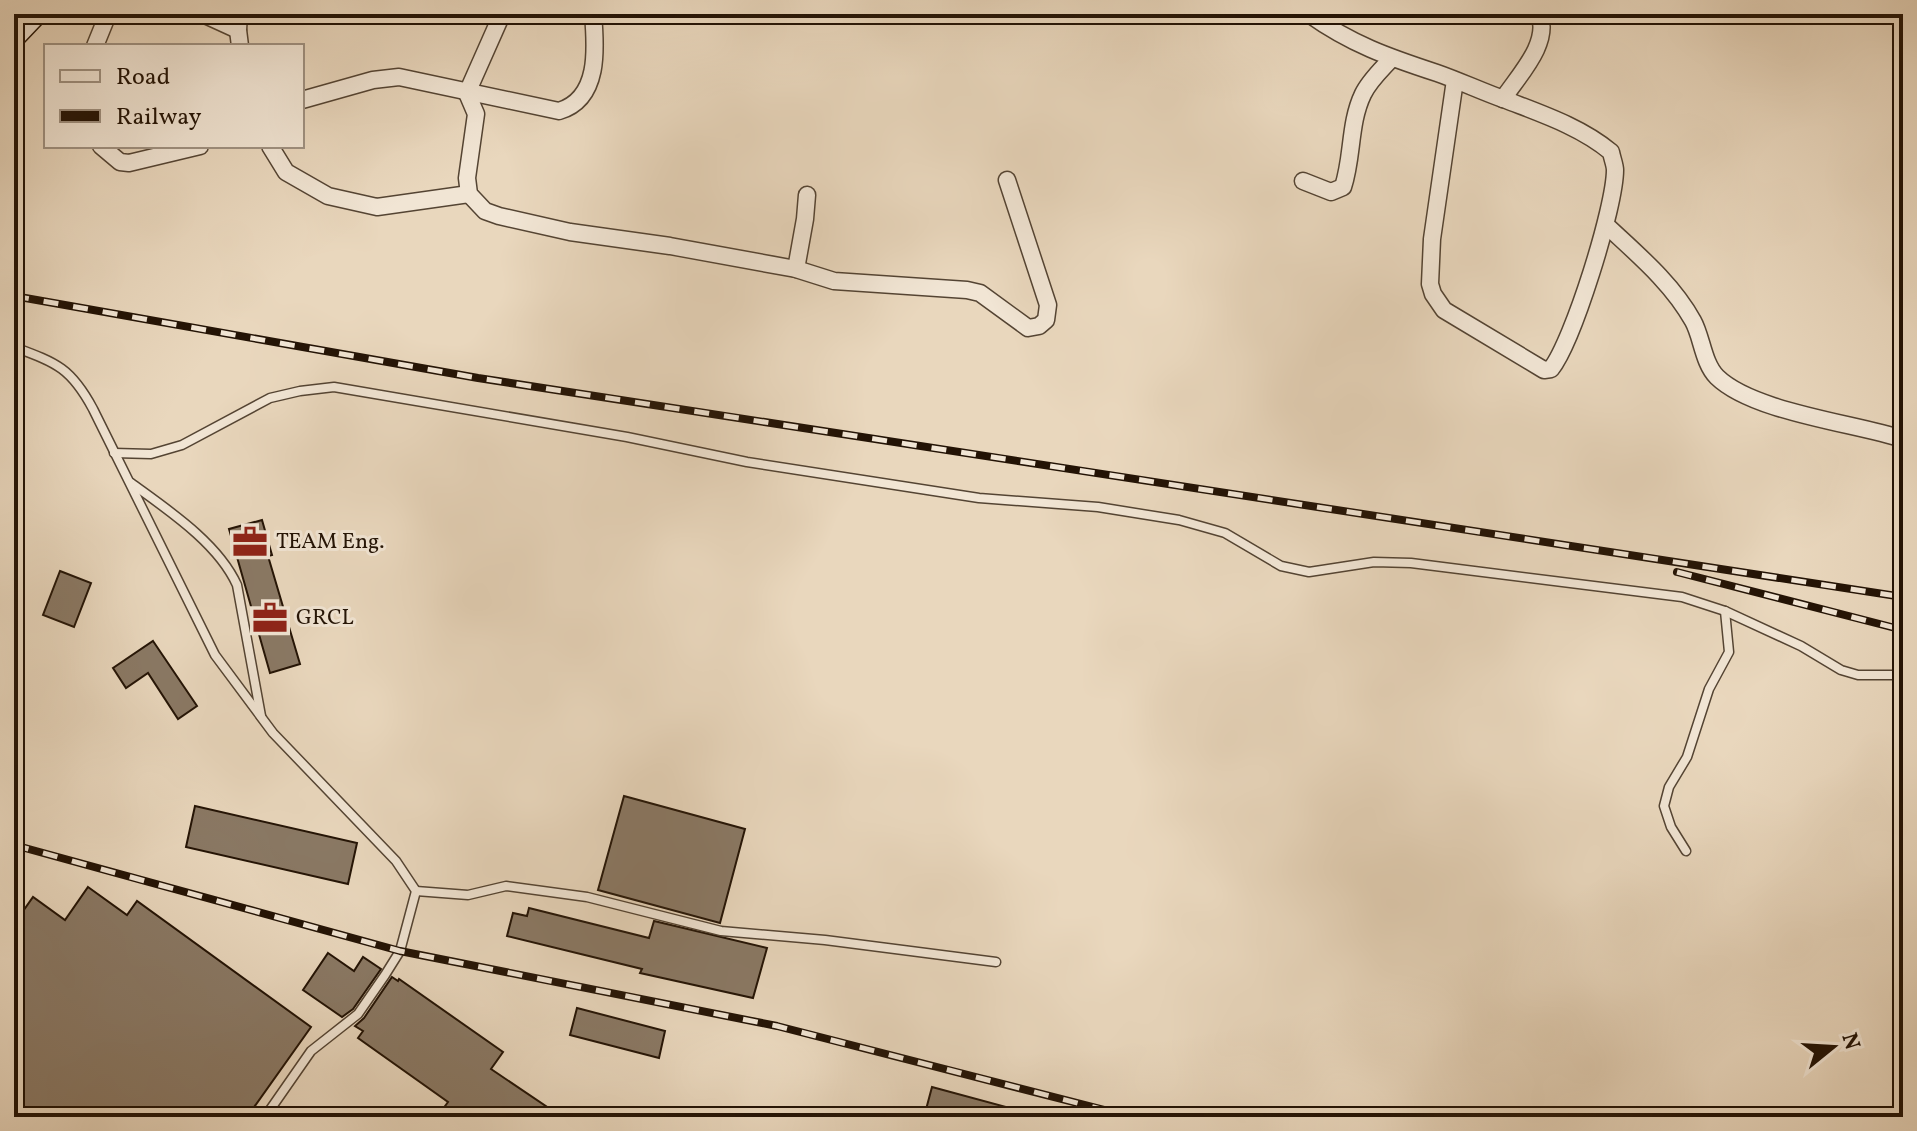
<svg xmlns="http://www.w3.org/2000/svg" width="1917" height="1131" font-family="Vollkorn,serif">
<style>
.building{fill:#8a7965;stroke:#231305;stroke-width:2}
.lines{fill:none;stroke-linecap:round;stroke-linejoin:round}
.lane-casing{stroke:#544433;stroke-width:11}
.street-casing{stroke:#544433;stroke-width:19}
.secondary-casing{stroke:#231305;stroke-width:27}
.lane{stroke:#f1e5d4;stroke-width:8}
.street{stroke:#f1e5d4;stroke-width:16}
.secondary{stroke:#f1e5d4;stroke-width:24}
.rail-casing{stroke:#231305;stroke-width:8}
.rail{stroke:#f1e5d4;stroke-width:5;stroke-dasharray:15;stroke-linecap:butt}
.labels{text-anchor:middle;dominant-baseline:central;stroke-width:6;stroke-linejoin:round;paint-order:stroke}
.poi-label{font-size:22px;fill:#231305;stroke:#f1e5d4;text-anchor:start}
</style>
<rect width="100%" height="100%" fill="#e9d7bd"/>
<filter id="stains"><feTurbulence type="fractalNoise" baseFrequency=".0025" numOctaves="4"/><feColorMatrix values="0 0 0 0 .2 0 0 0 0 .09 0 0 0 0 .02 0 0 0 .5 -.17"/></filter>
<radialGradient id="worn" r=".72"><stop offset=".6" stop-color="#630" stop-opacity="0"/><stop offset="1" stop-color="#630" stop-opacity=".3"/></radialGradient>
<g class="building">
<polygon points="262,520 272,555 268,556 300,664 270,673 229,529"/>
<polygon points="60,571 91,583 74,627 43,615"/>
<polygon points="153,641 197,706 178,719 148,673 126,688 113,668"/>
<polygon points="624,796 745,829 720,923 598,890"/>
<polygon points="195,806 357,843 348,884 186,847"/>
<polygon points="88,887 127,915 137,901 311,1027 247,1117 14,1117 14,924 33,897 65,920"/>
<polygon points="529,908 649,938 654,921 767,948 753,998 640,973 642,969 507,936 513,913 527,916"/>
<polygon points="328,953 354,971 363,957 381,969 353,1009 342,1017 303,990"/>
<polygon points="392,977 398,981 399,979 503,1052 491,1069 562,1117 437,1117 448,1102 358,1038 363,1031 355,1026 364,1018"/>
<polygon points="577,1008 665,1031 659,1058 570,1035"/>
<polygon points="932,1087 1028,1113 1028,1117 924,1117"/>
</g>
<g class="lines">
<g class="lane-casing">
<g id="lane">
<path d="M14,347C57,363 71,368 93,409L215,655L273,733L396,861L416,891L400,951L385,975L358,1014L311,1051L265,1117"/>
<polyline points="114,453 151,454 182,445 270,398 300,391 334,387 627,437 747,462 979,498 1098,507 1179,520 1225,533 1281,566 1309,572 1374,562 1411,563 1682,597 1725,611 1801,646 1841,670 1858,675 1903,675"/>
<path d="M131,483C168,510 218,543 237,585L261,716"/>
<polyline points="1686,851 1671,827 1664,806 1669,787 1687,757 1709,689 1729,652 1725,611"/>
<polyline points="416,891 468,895 506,886 587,897 721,931 825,940 996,962"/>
</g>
</g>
<g class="street-casing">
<g id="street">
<polyline points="203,14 238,30"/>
<polyline points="239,14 238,30 240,46"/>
<path d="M1309,14C1351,44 1388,57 1437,73C1460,81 1483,92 1506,100C1542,114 1581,127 1611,152C1612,158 1615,165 1615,170C1615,207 1573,341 1551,369L1544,370L1444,310L1433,294L1430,284L1432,239L1455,80"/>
<polyline points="95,46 108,14"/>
<polyline points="467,93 476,114 467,178 469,194 485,211 499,216 570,232 670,246 796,269 834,281 967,290 980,293 1028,328 1039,326 1046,320 1048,305 1007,180"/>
<polyline points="467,93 502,14"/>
<path d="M1503,99C1518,76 1551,43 1539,14"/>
<path d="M302,100L373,80L399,77L559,111C600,99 596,48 593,14"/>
<polyline points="101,146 120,162 129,163 200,146"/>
<polyline points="270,146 286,172 328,196 377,207 469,194"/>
<path d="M1303,181L1331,192L1343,187C1353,157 1349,123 1363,94C1369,81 1381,70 1391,59"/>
<path d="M1606,225C1637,254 1672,283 1693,321C1702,337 1703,363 1717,377C1753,412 1853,423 1903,439"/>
<polyline points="796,269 805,219 807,195"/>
</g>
</g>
<g class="secondary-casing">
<polyline id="secondary" points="14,35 34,14"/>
</g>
<use href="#lane" class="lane"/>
<use href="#street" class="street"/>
<use href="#secondary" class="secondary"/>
<g class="rail-casing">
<g id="rail">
<polyline points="14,296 478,378 1903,597"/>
<polyline points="1677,572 1903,630"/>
<polyline points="14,845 400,951 777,1026 1132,1117"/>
</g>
</g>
<use href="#rail" class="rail"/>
</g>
<defs>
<g id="office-bare" transform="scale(2.76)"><path d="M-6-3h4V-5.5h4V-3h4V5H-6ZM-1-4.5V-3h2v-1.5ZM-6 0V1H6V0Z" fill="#8f2418" stroke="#f1e5d4" stroke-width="2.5" paint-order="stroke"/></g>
</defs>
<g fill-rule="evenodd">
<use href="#office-bare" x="250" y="542"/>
<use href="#office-bare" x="270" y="618"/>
</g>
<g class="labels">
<g class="poi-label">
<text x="276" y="542">TEAM Eng.</text>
<text x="296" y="618">GRCL</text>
</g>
</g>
<rect width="1917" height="1131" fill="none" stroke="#e9d7bd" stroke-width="48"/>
<rect x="16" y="16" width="1885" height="1099" fill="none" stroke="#231305" stroke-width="4"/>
<rect x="24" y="24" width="1869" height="1083" fill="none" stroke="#231305" stroke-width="2"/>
<rect x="44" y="44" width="260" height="104" fill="#f1e5d4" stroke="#9f9181" stroke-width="2"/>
<rect x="60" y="70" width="40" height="12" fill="#f1e5d4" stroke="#9f9181" stroke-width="2"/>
<text x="116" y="84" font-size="24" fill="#231305">Road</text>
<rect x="60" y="110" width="40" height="12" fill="#231305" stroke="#9f9181" stroke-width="2"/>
<text x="116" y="124" font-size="24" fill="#231305">Railway</text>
<g transform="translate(1833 1047) rotate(72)" stroke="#f1e5d4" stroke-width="6" paint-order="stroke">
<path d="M0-6L14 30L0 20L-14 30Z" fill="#231305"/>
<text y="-12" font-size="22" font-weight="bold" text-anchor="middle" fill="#231305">N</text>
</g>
<rect width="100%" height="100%" filter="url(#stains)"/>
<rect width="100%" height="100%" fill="url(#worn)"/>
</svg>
